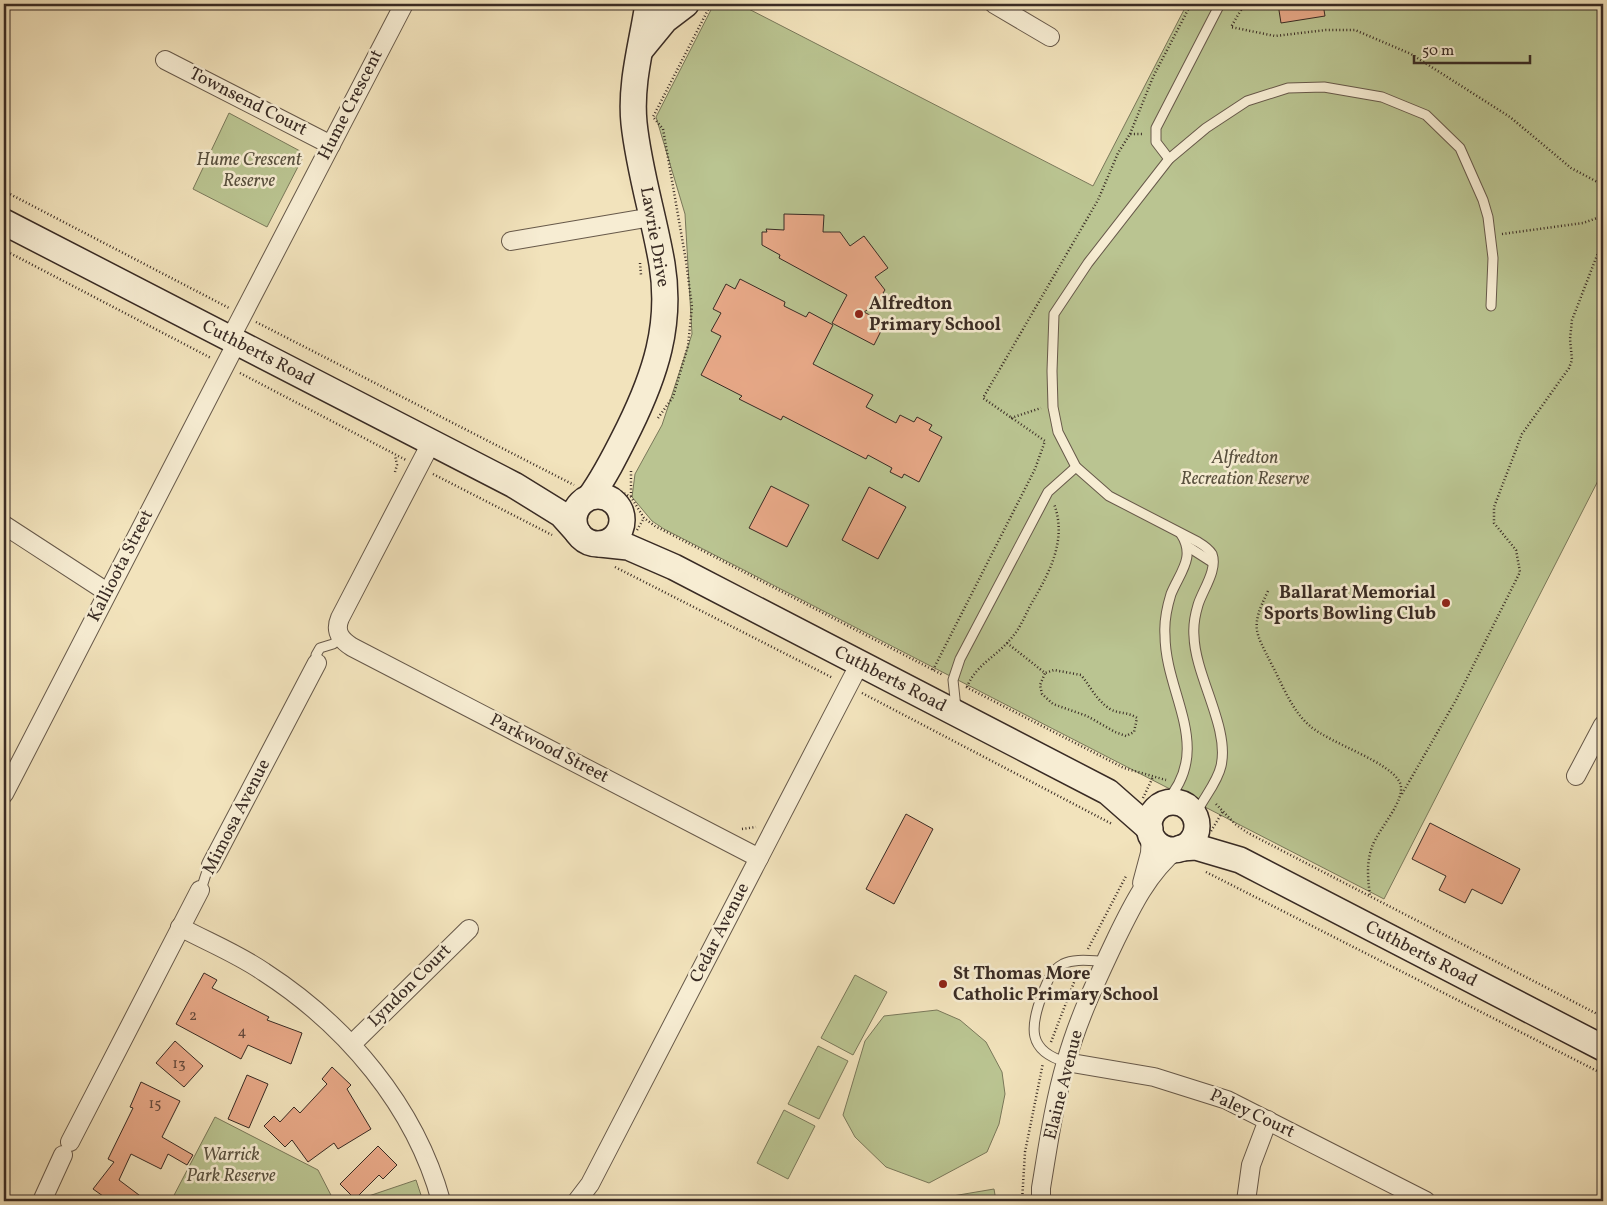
<svg xmlns="http://www.w3.org/2000/svg" width="1607" height="1205" font-family="Vollkorn,serif">
<style>
.green{fill:#bac491;stroke:#7a785a}
.building{fill:#e8a988;stroke:#392b24}
.lines{fill:none;stroke-linecap:round;stroke-linejoin:round}
.lane-casing{stroke:#67594a;stroke-width:11}
.street-casing{stroke:#67594a;stroke-width:20}
.secondary-casing{stroke:#392b24;stroke-width:28}
.path{stroke:#392b24;stroke-width:2.5;stroke-dasharray:1 2.5;stroke-linecap:butt}
.lane{stroke:#f7edd3;stroke-width:9}
.street{stroke:#f7edd3;stroke-width:18}
.secondary{stroke:#f7edd3;stroke-width:25}
.poi-dot{fill:#8f2418;stroke:#f7edd3;stroke-width:2}
.labels{text-anchor:middle;dominant-baseline:central;stroke-width:5;stroke-linejoin:round;paint-order:stroke}
.number-label{font-size:15px;fill:#654a3d}
.street-label{font-size:18px;fill:#392b24;stroke:#f7edd3}
.park-label{font-size:18px;font-style:italic;fill:#59513f;stroke:#f7edd3}
.poi-label{font-size:18px;font-weight:bold;fill:#392b24;stroke:#f7edd3;text-anchor:start}
</style>
<rect width="100%" height="100%" fill="#f2e3bc"/>
<filter id="stains"><feTurbulence type="fractalNoise" baseFrequency=".004" numOctaves="4"/><feColorMatrix values="0 0 0 0 .2 0 0 0 0 .09 0 0 0 0 .02 0 0 0 .5 -.17"/></filter>
<radialGradient id="worn" r=".72"><stop offset=".6" stop-color="#630" stop-opacity="0"/><stop offset="1" stop-color="#630" stop-opacity=".3"/></radialGradient>
<g class="green">
<polygon points="714,4 739,4 1093,186 1187,4 1603,4 1603,471 1384,899 664,529 652,521 632,497 635,474 662,425 692,334 685,214 656,117"/>
<polygon points="229,113 300,151 302,159 267,227 193,189"/>
<polygon points="855,975 887,992 853,1055 821,1038"/>
<polygon points="937,1010 960,1020 986,1042 1002,1072 1005,1094 999,1124 987,1152 929,1183 886,1167 855,1137 843,1115 865,1041 884,1016"/>
<polygon points="818,1046 848,1061 819,1119 788,1104"/>
<polygon points="784,1110 815,1126 788,1179 757,1163"/>
<polygon points="215,1117 318,1170 334,1201 171,1201"/>
<polygon points="416,1180 423,1201 354,1201"/>
<polygon points="994,1189 996,1201 929,1200"/>
</g>
<g class="building">
<polygon points="1278,4 1323,4 1325,16 1281,23"/>
<polygon points="784,214 824,215 823,232 840,232 850,246 864,236 888,268 875,277 885,290 883,293 887,297 864,312 885,323 874,345 832,323 847,295 779,258 780,255 762,245 762,232 767,232 766,229 784,230"/>
<polygon points="740,279 785,302 784,306 806,317 809,312 833,325 813,364 873,395 866,407 896,423 900,415 914,422 917,417 932,425 929,430 942,437 919,482 904,474 902,478 890,472 892,468 868,455 866,459 783,416 781,420 739,399 742,396 701,375 721,336 711,331 721,313 713,309 726,284 735,289"/>
<polygon points="771,486 809,505 787,547 749,528"/>
<polygon points="869,487 906,507 878,559 842,540"/>
<polygon points="906,814 933,829 894,904 866,889"/>
<polygon points="1430,823 1520,869 1502,904 1472,889 1465,903 1439,890 1446,876 1412,859"/>
<polygon points="204,973 217,980 212,988 269,1017 267,1020 302,1033 291,1064 248,1045 241,1059 176,1024"/>
<polygon points="175,1041 203,1066 184,1087 156,1063"/>
<polygon points="332,1067 351,1085 347,1089 371,1129 338,1149 334,1143 308,1162 292,1140 285,1147 264,1126 274,1116 280,1122 294,1107 300,1113 327,1084 322,1079"/>
<polygon points="247,1075 268,1084 249,1128 228,1119"/>
<polygon points="141,1082 180,1101 162,1137 193,1155 187,1165 168,1154 161,1169 131,1154 119,1180 147,1201 110,1201 93,1189 114,1162 108,1159 133,1108 130,1107"/>
<polygon points="378,1146 397,1165 383,1179 379,1175 355,1199 340,1184"/>
</g>
<g class="lines">
<g class="lane-casing">
<g id="lane">
<polyline points="1169,159 1156,142 1156,128 1220,4"/>
<polyline points="1187,546 1212,562"/>
<polyline points="317,663 316,655 320,648 333,644 341,638"/>
<polyline points="956,708 953,680 960,659 1048,492 1076,467"/>
<path d="M1165,803C1215,748 1165,695 1165,635C1164,622 1167,607 1171,594C1180,572 1196,557 1181,534"/>
<path d="M1195,816C1202,799 1217,784 1221,766C1230,728 1195,676 1194,636C1193,625 1195,615 1198,605C1202,591 1218,570 1212,554C1209,549 1203,545 1198,542L1109,496L1076,467L1058,432L1053,407L1052,371L1054,314L1088,263L1169,159L1206,128L1247,101L1288,88L1324,87L1382,97L1426,115L1460,148L1483,200L1488,217L1493,258L1491,306"/>
<path d="M200,890C205,882 205,871 211,865"/>
<path d="M1066,1062C1027,1051 1030,1027 1042,995C1047,983 1050,971 1063,964C1075,958 1092,961 1105,961"/>
</g>
</g>
<g class="street-casing">
<g id="street">
<polyline points="994,4 1050,37"/>
<polyline points="165,60 331,145"/>
<polyline points="511,241 652,217"/>
<polyline points="230,339 404,4"/>
<path d="M431,443L340,618C334,632 341,640 352,647L759,858"/>
<polyline points="4,525 107,592"/>
<polyline points="1576,776 1603,725"/>
<polyline points="4,794 237,342"/>
<polyline points="211,865 317,663"/>
<polyline points="1142,883 1150,853 1151,833"/>
<path d="M180,927C208,942 238,954 264,972C346,1025 415,1106 441,1201"/>
<polyline points="352,1044 469,929"/>
<polyline points="1066,1062 1154,1077 1227,1100 1426,1201"/>
<polyline points="70,1142 200,890"/>
<polyline points="42,1201 63,1155"/>
<polyline points="577,1201 590,1184 860,663"/>
<path d="M1041,1201V1188C1048,1146 1054,1103 1066,1062C1078,1019 1097,979 1116,939C1132,906 1148,873 1177,849"/>
<polyline points="1246,1201 1251,1165 1268,1120"/>
</g>
</g>
<g class="secondary-casing">
<g id="secondary">
<polyline points="642,48 665,20 686,4"/>
<path id="s1" d="M4,222L514,485L561,514L578,533"/>
<circle cx="598" cy="520" r="24"/>
<path d="M590,497C606,475 617,452 629,428C655,375 672,325 662,264C654,217 639,171 634,123C630,83 642,44 648,4"/>
<path id="s2" d="M600,544L628,547L674,567L1108,792L1150,829"/>
<circle cx="1173" cy="826" r="24"/>
<path id="s3" d="M1181,848L1196,847L1240,860L1603,1048"/>
</g>
</g>
<g class="path">
<polyline points="1237,4 1241,10 1231,27 1275,36 1326,30 1355,30 1411,54 1510,117 1571,168 1603,185"/>
<polyline points="1130,134 1153,77 1191,4"/>
<polyline points="4,191 229,308"/>
<polyline points="1502,234 1583,223 1603,216"/>
<polyline points="4,250 211,358"/>
<polyline points="640,263 641,275"/>
<polyline points="256,322 574,485"/>
<polyline points="240,373 406,460"/>
<polyline points="658,418 673,397 688,346 692,307 686,261 663,129 653,117 711,4"/>
<polyline points="1011,418 1041,408"/>
<polyline points="631,471 631,497"/>
<polyline points="395,472 397,465 395,455"/>
<polyline points="433,474 552,535"/>
<polyline points="618,490 631,497 644,518 655,526 943,675"/>
<polyline points="637,530 644,518"/>
<polyline points="615,567 833,678"/>
<path d="M1268,591C1250,628 1255,631 1272,665C1283,686 1292,711 1310,726C1331,744 1391,762 1400,783C1407,800 1378,829 1372,847C1366,864 1368,879 1370,896"/>
<path d="M1007,643L1045,673L1040,685L1042,694L1053,704L1087,716L1115,732L1126,736L1134,732L1137,718C1129,712 1119,714 1110,709C1096,700 1091,687 1081,675L1054,670L1045,673"/>
<polyline points="933,670 1035,469 1045,441 983,398 1098,200 1118,153 1130,134 1143,134"/>
<polyline points="966,687 1124,768 1166,780"/>
<path d="M967,687C976,664 998,656 1013,636C1020,628 1025,616 1030,606C1048,575 1068,541 1054,504"/>
<polyline points="862,693 1112,824"/>
<polyline points="1402,794 1456,700 1520,572 1516,550 1494,523 1494,507 1522,434 1569,368 1572,360 1570,339 1572,320 1603,240"/>
<polyline points="1143,798 1153,777"/>
<polyline points="1216,804 1235,824 1248,833 1603,1017"/>
<polyline points="742,829 756,827"/>
<polyline points="1211,831 1223,811"/>
<polyline points="1206,872 1603,1074"/>
<polyline points="1088,949 1126,876"/>
<polyline points="1051,1042 1078,972"/>
<polyline points="1022,1201 1025,1152 1043,1063"/>
</g>
<use href="#lane" class="lane"/>
<use href="#street" class="street"/>
<use href="#secondary" class="secondary"/>
</g>
<g class="poi-dot">
<circle cx="859" cy="314" r="5"/>
<circle cx="1446" cy="603" r="5"/>
<circle cx="943" cy="984" r="5"/>
</g>
<g class="labels">
<g class="number-label">
<text x="193" y="1016">2</text>
<text x="242" y="1032">4</text>
<text x="179" y="1064">13</text>
<text x="155" y="1104">15</text>
</g>
<g class="street-label">
<text transform="translate(248 102) rotate(27)">Townsend Court</text>
<text transform="translate(351 105) rotate(-63)">Hume Crescent</text>
<text transform="translate(654 237) rotate(80)">Lawrie Drive</text>
<text stroke="none"><textPath href="#s1" startOffset="286">Cuthberts Road</textPath></text>
<text transform="translate(121 566) rotate(-63)">Kallioota Street</text>
<text stroke="none"><textPath href="#s2" startOffset="322">Cuthberts Road</textPath></text>
<text transform="translate(549 749) rotate(27)">Parkwood Street</text>
<text transform="translate(237 817) rotate(-63)">Mimosa Avenue</text>
<text transform="translate(720 933) rotate(-63)">Cedar Avenue</text>
<text stroke="none"><textPath href="#s3" startOffset="265">Cuthberts Road</textPath></text>
<text transform="translate(410 986) rotate(-45)">Lyndon Court</text>
<text transform="translate(1064 1085) rotate(-76)">Elaine Avenue</text>
<text transform="translate(1252 1114) rotate(25)">Paley Court</text>
</g>
<g class="park-label">
<text x="249" y="160">Hume Crescent<tspan x="249" dy="21">Reserve</tspan></text>
<text x="1245" y="458">Alfredton<tspan x="1245" dy="21">Recreation Reserve</tspan></text>
<text x="231" y="1155">Warrick<tspan x="231" dy="21">Park Reserve</tspan></text>
</g>
<g class="poi-label">
<text x="869" y="304">Alfredton<tspan x="869" dy="21">Primary School</tspan></text>
<text x="1436" y="593" text-anchor="end">Ballarat Memorial<tspan x="1436" dy="21">Sports Bowling Club</tspan></text>
<text x="953" y="974">St Thomas More<tspan x="953" dy="21">Catholic Primary School</tspan></text>
</g>
</g>
<rect width="1607" height="1205" fill="none" stroke="#f2e3bc" stroke-width="20"/>
<rect x="5" y="5" width="1597" height="1195" fill="none" stroke="#392b24" stroke-width="2.5"/>
<rect x="10" y="10" width="1587" height="1185" fill="none" stroke="#392b24"/>
<path d="M1414 55v8h116v-8" fill="none" stroke="#392b24" stroke-width="2.5"/>
<text x="1422" y="55" font-size="15" fill="#392b24" stroke="#f7edd3" stroke-width="4" paint-order="stroke">50 m</text>
<rect width="100%" height="100%" filter="url(#stains)"/>
<rect width="100%" height="100%" fill="url(#worn)"/>
</svg>
